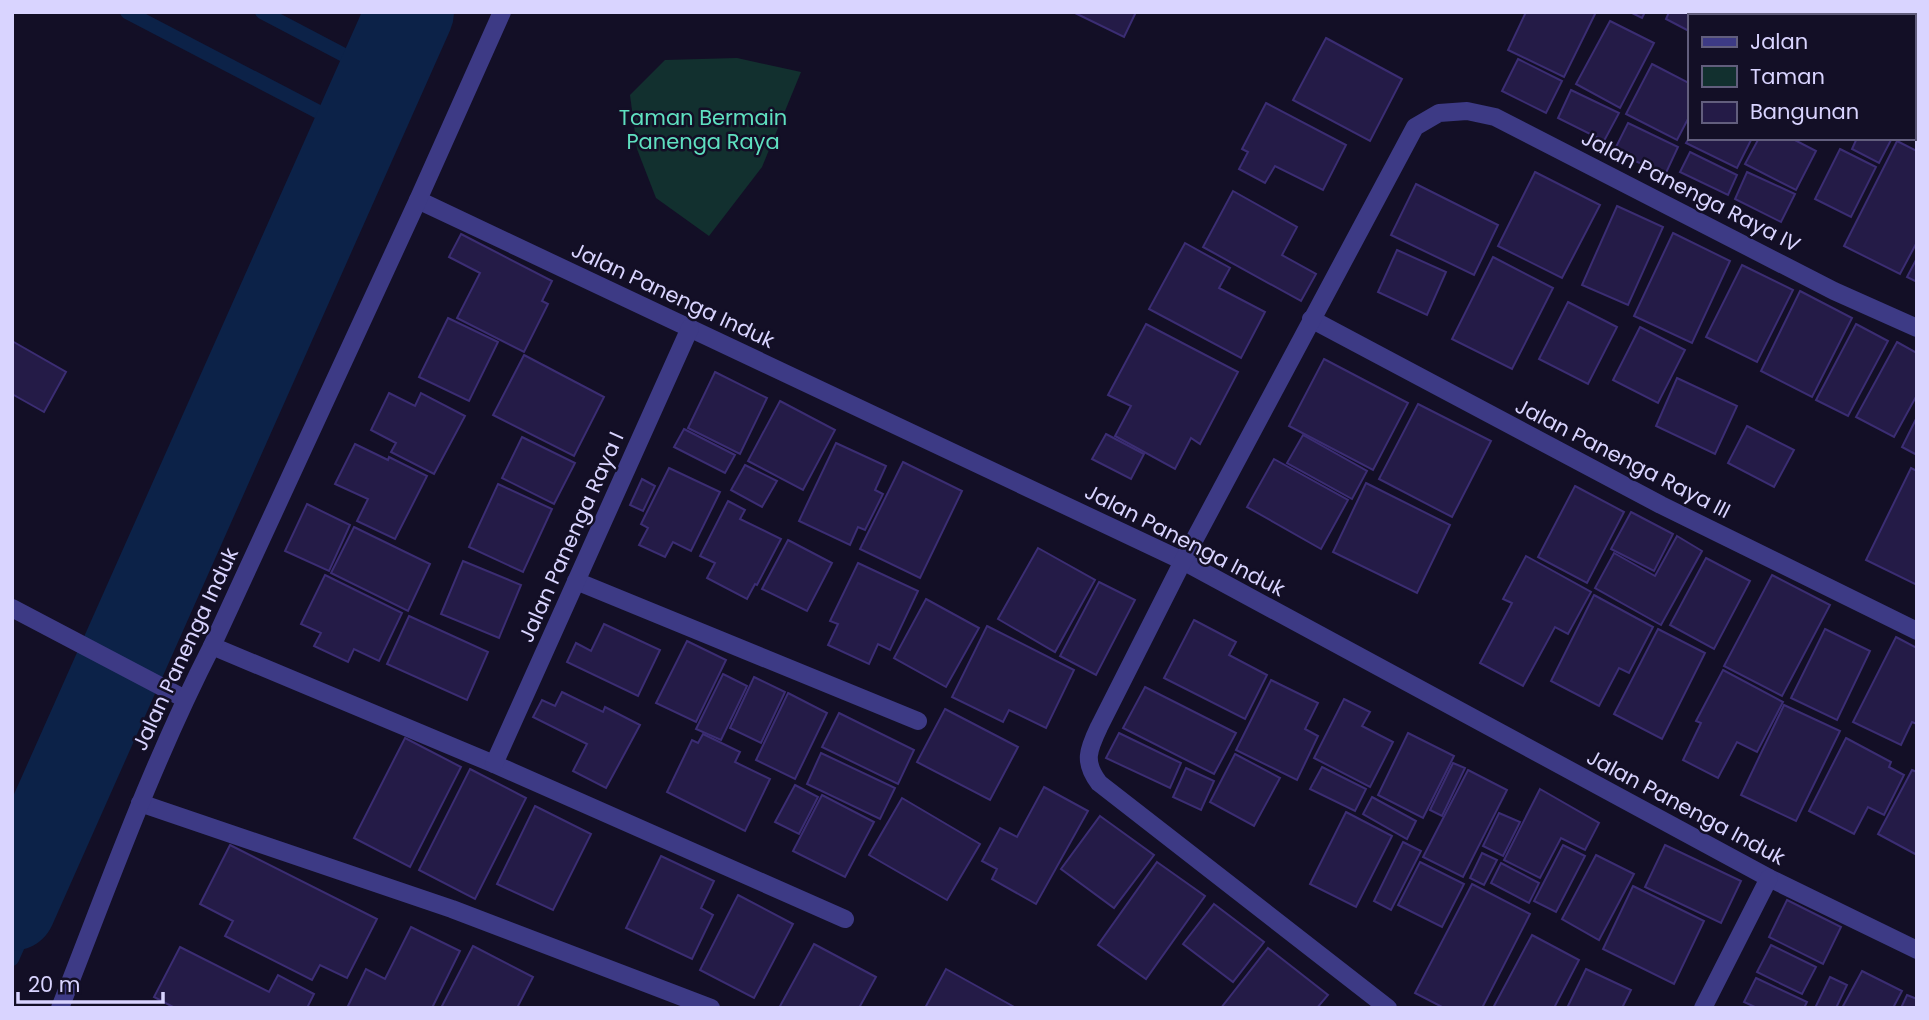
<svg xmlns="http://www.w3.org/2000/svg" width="1929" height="1020" font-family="Poppins,sans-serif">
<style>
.green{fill:#12302f}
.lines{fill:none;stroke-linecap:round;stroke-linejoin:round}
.stream{stroke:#0c2248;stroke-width:14}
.river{stroke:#0c2248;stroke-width:88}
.building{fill:#241b47;stroke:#3b2d73;stroke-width:2}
.minor{stroke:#3d3a85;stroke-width:18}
.labels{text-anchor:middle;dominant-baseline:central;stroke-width:5;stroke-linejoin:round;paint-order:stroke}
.park-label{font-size:21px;fill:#5fe0c0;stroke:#130f26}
.street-label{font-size:21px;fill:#d9d4ff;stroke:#130f26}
</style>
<rect width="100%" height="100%" fill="#130f26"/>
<polygon class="green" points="737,58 801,72 762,167 709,236 656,198 637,149 630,95 665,60"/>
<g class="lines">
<g class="stream">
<polyline points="127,12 357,132"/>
<polyline points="262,12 382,75"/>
<polyline points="12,959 317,276 424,12"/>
</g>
<polyline class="river" points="12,907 410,12"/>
</g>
<g class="building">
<polygon points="1073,12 1136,12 1124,37"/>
<polygon points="1526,12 1596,12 1564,77 1508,50"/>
<polygon points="1630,12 1645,12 1642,18"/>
<polygon points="1669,12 1734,12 1732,16 1689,16 1689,31 1666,19"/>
<polygon points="1742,12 1766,12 1772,16 1741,16"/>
<polygon points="1774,12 1804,12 1802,16 1781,16"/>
<polygon points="1809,12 1883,12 1882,16 1807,16"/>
<polygon points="1610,21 1654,43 1620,108 1576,84"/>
<polygon points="1913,23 1917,25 1917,87 1913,93"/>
<polygon points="1326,38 1402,79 1370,141 1293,100"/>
<polygon points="1518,59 1562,81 1546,113 1502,91"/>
<polygon points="1652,64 1689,83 1689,117 1677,140 1626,114"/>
<polygon points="1571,90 1619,113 1604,141 1558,118"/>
<polygon points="1917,101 1917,137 1913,135 1913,108"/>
<polygon points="1266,103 1346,145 1323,190 1275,166 1265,183 1239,169 1248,152 1242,149"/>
<polygon points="1628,123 1678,147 1665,175 1614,151"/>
<polygon points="1689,138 1752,138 1737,168 1686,143"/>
<polygon points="1759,138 1791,138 1816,151 1796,190 1745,164"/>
<polygon points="1857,138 1889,138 1891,140 1879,163 1852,149"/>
<polygon points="1897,141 1917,151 1917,242 1900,274 1844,246"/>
<polygon points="1840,149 1876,167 1851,217 1815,199"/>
<polygon points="1690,152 1737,175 1728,195 1680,172"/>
<polygon points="1535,172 1600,205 1562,278 1498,246"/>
<polygon points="1747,172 1795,194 1781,222 1735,199"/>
<polygon points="1416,184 1498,225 1474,275 1391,235"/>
<polygon points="1233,191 1297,227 1282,255 1316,274 1301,301 1203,247"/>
<polygon points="1617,206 1663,227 1628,305 1582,285"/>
<polygon points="1673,233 1730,261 1692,343 1634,316"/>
<polygon points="461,234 552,281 542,301 548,304 524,352 457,318 480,273 449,257"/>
<polygon points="1185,243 1230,268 1219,288 1265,312 1241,358 1149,309"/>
<polygon points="1397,250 1446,272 1427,315 1378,292"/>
<polygon points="1493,257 1553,288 1512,369 1452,339"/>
<polygon points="1917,258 1917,282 1907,277"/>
<polygon points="1742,265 1793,290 1757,362 1706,337"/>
<polygon points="1800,291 1852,318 1812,397 1761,371"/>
<polygon points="1568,302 1617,327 1588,384 1539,359"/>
<polygon points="448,318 498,342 469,401 419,377"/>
<polygon points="1146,324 1238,372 1200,444 1191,438 1175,469 1115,436 1131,406 1108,395"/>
<polygon points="1856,324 1888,341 1848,416 1816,400"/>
<polygon points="1640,327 1685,350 1658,403 1613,380"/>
<polygon points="12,341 66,372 44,412 12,394"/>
<polygon points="1897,342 1917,353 1917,395 1894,437 1856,417"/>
<polygon points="524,355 604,397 574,456 493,415"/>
<polygon points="1324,359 1408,403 1373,470 1289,426"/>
<polygon points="715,372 767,398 740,454 688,428"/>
<polygon points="1677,378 1737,406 1715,454 1656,426"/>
<polygon points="389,393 415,406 421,393 465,416 434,474 391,452 396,443 371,430"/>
<polygon points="780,401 835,430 803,490 748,461"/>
<polygon points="1418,404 1491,441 1452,517 1379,479"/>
<polygon points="1917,417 1917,455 1902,447"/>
<polygon points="1747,426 1794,450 1774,487 1728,463"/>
<polygon points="684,429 735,455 725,473 674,447"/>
<polygon points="1106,434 1144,454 1131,479 1092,459"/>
<polygon points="1303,435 1367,471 1352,499 1287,463"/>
<polygon points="522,437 575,463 554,504 502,478"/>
<polygon points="836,443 886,466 875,490 883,494 865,530 858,527 850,545 799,521"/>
<polygon points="355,444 388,460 389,457 427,476 395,539 357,521 368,499 335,484"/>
<polygon points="1274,459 1348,500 1321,549 1247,507"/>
<polygon points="903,462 962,491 920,578 860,549"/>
<polygon points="745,465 777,481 762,507 731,490"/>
<polygon points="669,468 720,492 691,551 673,542 665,557 639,545 648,528 641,524"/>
<polygon points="1911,468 1917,471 1917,585 1866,560"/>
<polygon points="642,479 655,486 643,511 630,505"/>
<polygon points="1366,483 1450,525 1417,593 1333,552"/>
<polygon points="498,484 552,509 523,572 469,547"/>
<polygon points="1575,486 1624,512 1587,583 1538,557"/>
<polygon points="728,501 745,510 740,519 781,539 757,585 755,584 747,599 707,578 715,563 700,556"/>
<polygon points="307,504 350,525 329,571 285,551"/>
<polygon points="1631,512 1673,534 1654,571 1611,549"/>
<polygon points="354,527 430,564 408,611 331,573"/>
<polygon points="1677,536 1702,551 1661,625 1595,588 1614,553 1655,576"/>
<polygon points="788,540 832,563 807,611 762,589"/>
<polygon points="1038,548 1095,580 1055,652 998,619"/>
<polygon points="1526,556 1591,592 1568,634 1555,627 1523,686 1480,663 1512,603 1503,599"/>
<polygon points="1706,558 1750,581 1714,649 1670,625"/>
<polygon points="463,561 521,585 499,638 441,614"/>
<polygon points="858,563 918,591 890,650 878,644 869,664 828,645 838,624 830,621"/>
<polygon points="325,575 402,613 379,661 354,649 348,662 314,646 321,633 301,624"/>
<polygon points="1772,575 1830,605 1782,696 1724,666"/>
<polygon points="1099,582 1135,600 1096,675 1060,656"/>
<polygon points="1594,595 1653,627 1629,673 1619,668 1599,706 1551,681"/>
<polygon points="926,599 979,628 946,687 894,658"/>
<polygon points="409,616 488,652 467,700 387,664"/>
<polygon points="1194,620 1236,642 1229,655 1267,675 1245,719 1164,678"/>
<polygon points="604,624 660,650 638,696 567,662 576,643 591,651"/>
<polygon points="987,626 1074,670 1046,728 1009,710 1003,722 952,697"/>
<polygon points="1658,629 1705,653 1662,739 1614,714"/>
<polygon points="1825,629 1870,651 1837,720 1791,698"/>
<polygon points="1896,637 1917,648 1917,724 1912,722 1901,745 1853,722"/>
<polygon points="687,641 726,660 696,722 656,703"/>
<polygon points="1723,670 1783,702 1757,752 1737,742 1718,778 1683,760 1701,723 1696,721"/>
<polygon points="723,674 747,686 721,740 696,729"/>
<polygon points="754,677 785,692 761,743 730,728"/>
<polygon points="1271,680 1318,703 1305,729 1318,736 1297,780 1236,750"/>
<polygon points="1145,687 1236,733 1214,774 1123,728"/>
<polygon points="562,692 603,712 605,707 640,725 606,788 573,771 587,744 533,717 542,700 555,706"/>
<polygon points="788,693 827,713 795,779 756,760"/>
<polygon points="1344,699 1370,712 1362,726 1393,742 1370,787 1314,758"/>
<polygon points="1784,705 1840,731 1796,821 1741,795"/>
<polygon points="945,709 1018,747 990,800 917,762"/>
<polygon points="839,713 914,750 898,784 822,747"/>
<polygon points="1119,733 1181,763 1170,788 1106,758"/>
<polygon points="1408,733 1454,756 1423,818 1378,795"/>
<polygon points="703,734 740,752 735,762 770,779 745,831 667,792 692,740 698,743"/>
<polygon points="405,738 461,767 410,867 354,838"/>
<polygon points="1846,738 1891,762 1889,767 1904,775 1884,815 1868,807 1854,834 1809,811"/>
<polygon points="821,753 895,788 880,819 807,784"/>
<polygon points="1235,754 1280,778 1254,826 1210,802"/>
<polygon points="1453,763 1465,768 1442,816 1430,810"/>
<polygon points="1322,767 1366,789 1355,811 1310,789"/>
<polygon points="1186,768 1214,781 1201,810 1173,797"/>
<polygon points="470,769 526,798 475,899 419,870"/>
<polygon points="1468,770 1507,790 1463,877 1423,857"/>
<polygon points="1912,770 1917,772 1917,855 1878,834"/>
<polygon points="795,785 818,797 799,834 775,822"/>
<polygon points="1044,787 1088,811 1036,904 992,879 997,869 982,861 1000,828 1017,837"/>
<polygon points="1540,789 1599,823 1585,850 1561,838 1540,878 1504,860"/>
<polygon points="822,795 874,822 845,877 793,851"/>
<polygon points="1372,797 1416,821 1407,839 1363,814"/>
<polygon points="902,798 980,844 947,900 869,855"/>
<polygon points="535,806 591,834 553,910 497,884"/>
<polygon points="1346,812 1392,836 1356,907 1310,884"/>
<polygon points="1499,813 1520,822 1503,856 1483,846"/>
<polygon points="1100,816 1154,855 1114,908 1061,869"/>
<polygon points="1403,842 1421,851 1391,910 1374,901"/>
<polygon points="230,845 377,919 347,978 320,965 312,980 225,936 233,921 200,904"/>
<polygon points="1563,845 1585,856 1556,912 1534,901"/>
<polygon points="1665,845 1741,881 1721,923 1645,887"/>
<polygon points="1482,853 1497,860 1484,885 1470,878"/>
<polygon points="1596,855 1634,874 1599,940 1562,919"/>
<polygon points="661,856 714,881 701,908 713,915 692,959 626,928"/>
<polygon points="1157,862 1205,896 1146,979 1098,945"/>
<polygon points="1420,862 1464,884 1442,927 1398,905"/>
<polygon points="1501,863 1539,883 1529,903 1491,883"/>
<polygon points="1472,884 1530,914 1482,1008 1444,1008 1415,993"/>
<polygon points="1633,886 1704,921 1674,984 1603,949"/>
<polygon points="738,895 793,924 754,998 700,970"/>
<polygon points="1787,900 1841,927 1823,964 1769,937"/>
<polygon points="1214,904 1264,942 1233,982 1183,944"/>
<polygon points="411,927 460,951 432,1008 347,1008 366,969 385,979"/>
<polygon points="1532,935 1579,960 1554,1008 1493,1008"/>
<polygon points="814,944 876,977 859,1008 779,1008"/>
<polygon points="1771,945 1816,967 1802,994 1757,972"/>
<polygon points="473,946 533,977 517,1008 441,1008"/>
<polygon points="180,947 269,992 278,975 314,994 307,1008 175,1008 154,997"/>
<polygon points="1268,948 1328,995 1317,1008 1221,1008"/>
<polygon points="946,969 1016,1008 925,1008"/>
<polygon points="1586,969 1631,990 1622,1008 1567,1008"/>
<polygon points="1862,971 1902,991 1893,1008 1842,1008"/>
<polygon points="1830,977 1847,985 1836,1008 1815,1008"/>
<polygon points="1756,978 1807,1002 1804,1008 1757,1008 1744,1002"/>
<polygon points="1907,995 1917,999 1917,1008 1901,1008"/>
</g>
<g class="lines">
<g class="minor">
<polyline points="418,200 1183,561 1769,878 1917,950"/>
<polyline points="1311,319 1661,505 1917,631"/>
<polyline points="576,581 918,721"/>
<polyline points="12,608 185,699"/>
<polyline points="212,646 494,764 845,919"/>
<polyline points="494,764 690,328"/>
<polyline points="140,803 452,909 711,1008"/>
<path d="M60,1008C108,886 152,763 212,646L418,200L502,12"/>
<path d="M1388,1008L1099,783C1083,762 1088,750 1099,727L1183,561L1415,127L1439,113L1467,111L1495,117L1834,291L1917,328"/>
<polyline points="1703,1008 1769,878"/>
</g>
</g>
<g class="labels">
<g class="park-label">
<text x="703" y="117">Taman Bermain<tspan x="703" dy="24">Panenga Raya</tspan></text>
</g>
<g class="street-label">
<text transform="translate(1691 191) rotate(27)">Jalan Panenga Raya IV</text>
<text transform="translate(673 295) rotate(25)">Jalan Panenga Induk</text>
<text transform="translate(1623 458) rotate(27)">Jalan Panenga Raya III</text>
<text transform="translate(571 537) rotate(-66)">Jalan Panenga Raya I</text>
<text transform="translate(1185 540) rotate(27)">Jalan Panenga Induk</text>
<text transform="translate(185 649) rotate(-65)">Jalan Panenga Induk</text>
<text transform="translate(1686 807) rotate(28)">Jalan Panenga Induk</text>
</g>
</g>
<rect width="1929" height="1020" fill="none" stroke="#d9d4ff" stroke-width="28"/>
<rect x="1688" y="14" width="228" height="126" fill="#130f26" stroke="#625e7d" stroke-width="2"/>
<rect x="1702" y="37" width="35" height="10" fill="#3d3a85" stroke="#625e7d" stroke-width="2"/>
<text x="1750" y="49" font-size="21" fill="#d9d4ff">Jalan</text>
<rect x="1702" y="66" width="35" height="21" fill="#12302f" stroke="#625e7d" stroke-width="2"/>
<text x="1750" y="84" font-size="21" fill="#d9d4ff">Taman</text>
<rect x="1702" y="102" width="35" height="21" fill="#241b47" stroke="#625e7d" stroke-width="2"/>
<text x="1750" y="119" font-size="21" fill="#d9d4ff">Bangunan</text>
<path d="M18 992v10h145v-10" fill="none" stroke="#d9d4ff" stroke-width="3.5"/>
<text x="28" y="992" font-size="21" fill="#d9d4ff" stroke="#130f26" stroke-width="5" paint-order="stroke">20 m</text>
</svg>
